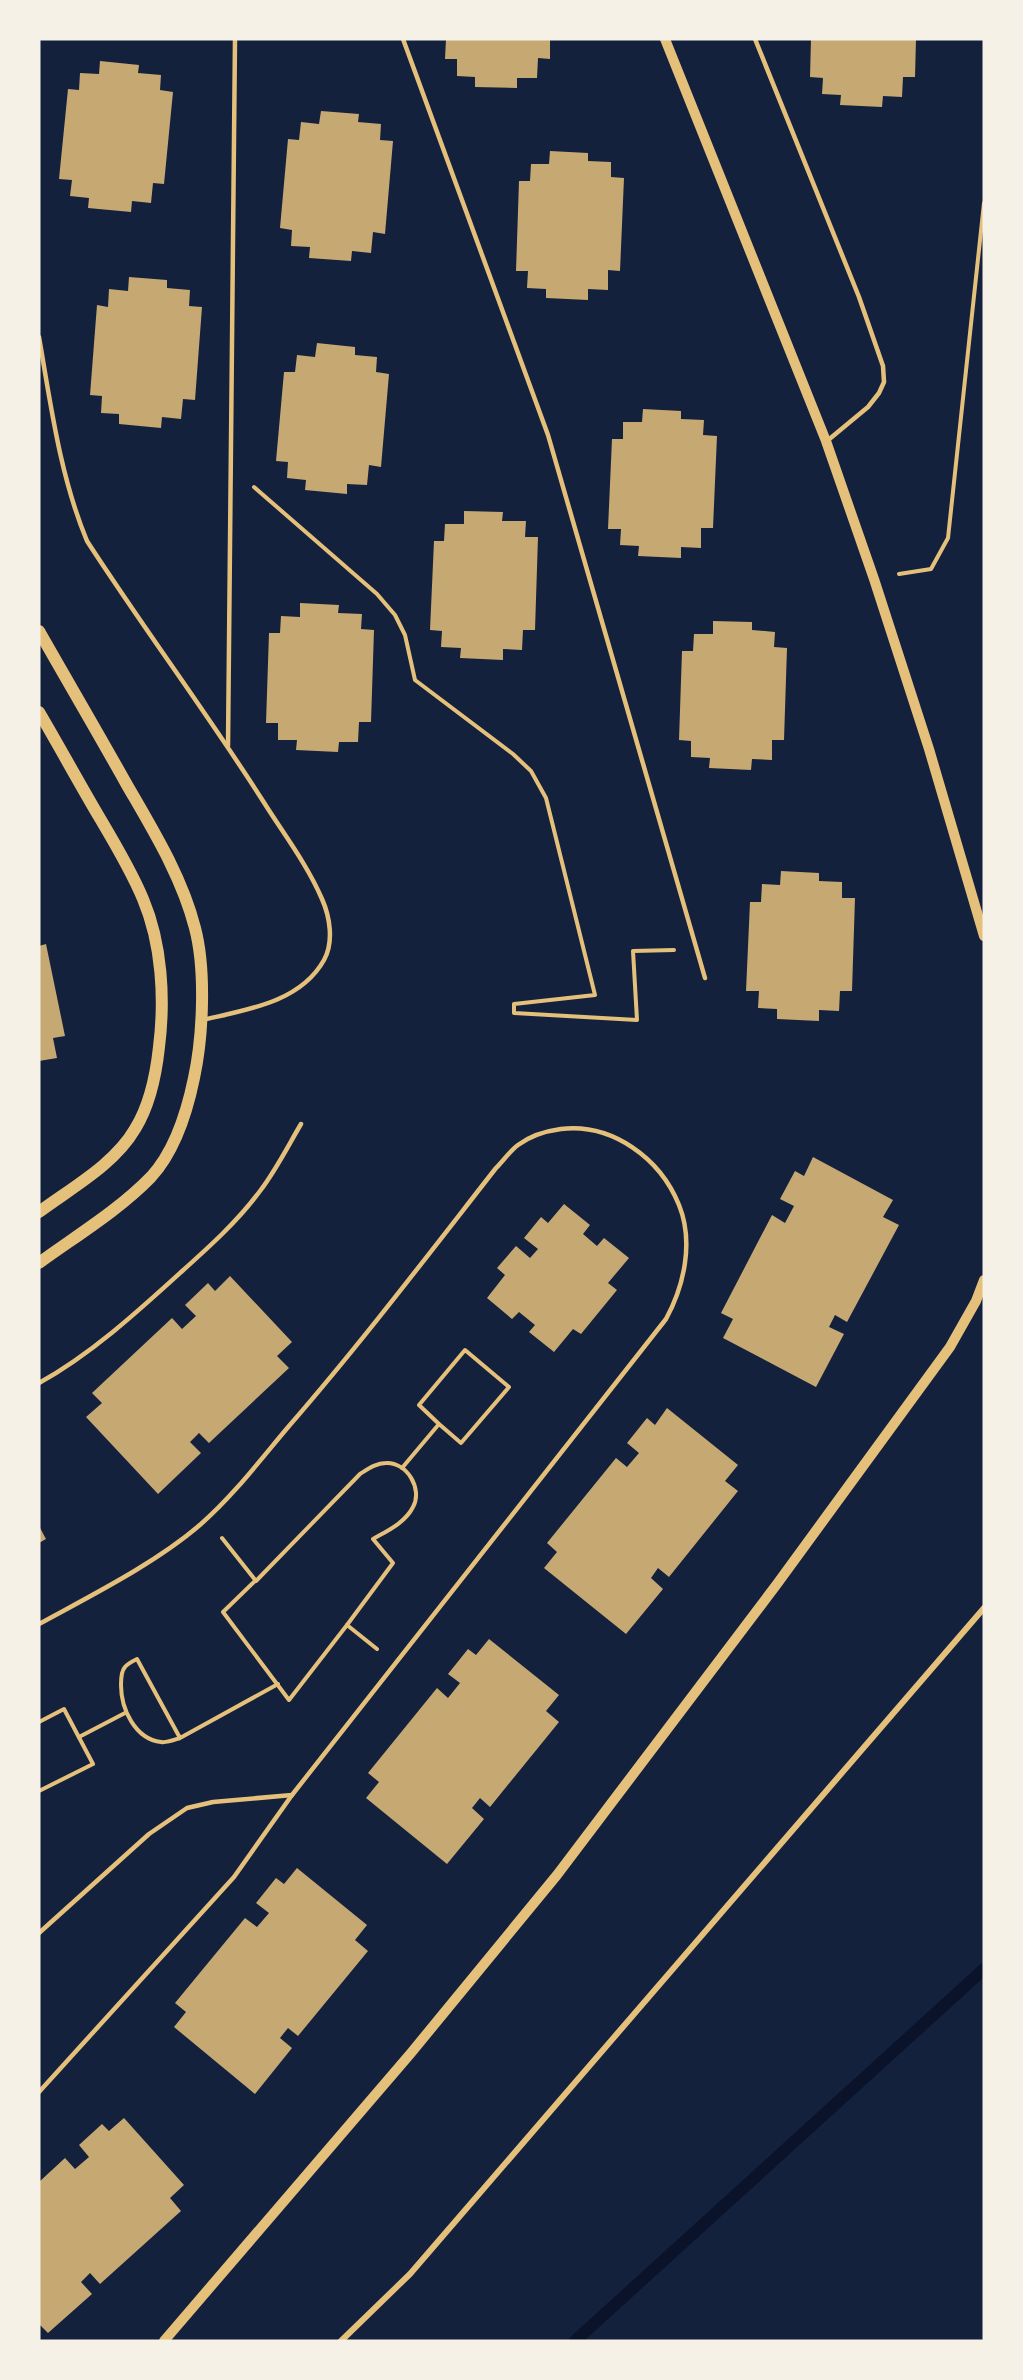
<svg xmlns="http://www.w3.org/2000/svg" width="1023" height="2380" font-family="Quicksand,sans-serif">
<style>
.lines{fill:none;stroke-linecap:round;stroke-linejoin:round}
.stream{stroke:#0b132b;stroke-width:12}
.building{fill:#c6a872}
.path{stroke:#e5c07b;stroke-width:4}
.service{stroke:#e5c07b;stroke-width:4.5}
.minor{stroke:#e5c07b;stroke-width:6}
.tertiary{stroke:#e5c07b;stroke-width:10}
.secondary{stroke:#e5c07b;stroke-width:12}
</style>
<rect width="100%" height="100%" fill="#14213d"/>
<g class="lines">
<polyline class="stream" points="575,2341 984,1969"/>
</g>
<g class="building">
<polygon points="446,39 550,39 550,59 538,58 537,78 517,78 517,88 475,87 475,77 457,76 457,59 445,59"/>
<polygon points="811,39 916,39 915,77 903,77 902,97 883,96 882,107 840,105 841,95 822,94 823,78 810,77"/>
<polygon points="100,61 139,65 138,73 161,75 160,90 173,92 164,184 153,183 151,203 132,201 131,212 88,208 89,198 70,196 72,180 59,179 68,89 79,90 80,73 99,74"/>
<polygon points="321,111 359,114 358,122 381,124 380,140 393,141 385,234 373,232 371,253 352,251 351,261 309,258 310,247 291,246 292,230 280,228 288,139 299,140 301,122 319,124"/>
<polygon points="550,151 588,153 588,161 611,162 611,177 624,178 620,271 608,270 608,290 588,289 588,300 546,298 546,289 527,288 528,271 516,271 519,181 530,181 531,164 549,164"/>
<polygon points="129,277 167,280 167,288 190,290 189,306 202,307 195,400 183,399 181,419 162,417 161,428 119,424 119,414 101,413 102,396 90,395 97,305 108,307 109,289 128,291"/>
<polygon points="317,343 355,347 355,355 377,357 376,372 389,374 381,467 369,465 367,485 347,484 347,494 305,490 306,480 287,478 288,462 276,461 284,372 295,372 297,355 315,357"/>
<polygon points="643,409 681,411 681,419 704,420 703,435 717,436 713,528 701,528 701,548 681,547 681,558 638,556 639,546 620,545 621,529 608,529 612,439 623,439 623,422 642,422"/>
<polygon points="464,511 503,512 502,521 526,521 525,537 538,537 535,630 523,630 522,650 503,649 503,660 460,658 461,648 441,647 442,631 430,630 434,541 444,541 445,524 464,524"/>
<polygon points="300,603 339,605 338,613 362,614 361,629 374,630 371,722 359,722 358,742 339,742 338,752 296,750 297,740 278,740 278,723 266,723 269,633 280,633 281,616 300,617"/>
<polygon points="713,621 752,622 752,630 775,632 774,647 787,648 784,740 772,740 772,760 752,759 751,770 709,768 710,758 691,757 691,741 679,740 682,651 693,651 694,634 713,634"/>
<polygon points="781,871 819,873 819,881 842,882 842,898 855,898 852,991 840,991 839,1011 819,1010 819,1021 777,1019 777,1009 758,1008 759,991 746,991 750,902 761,902 762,884 780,885"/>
<polygon points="46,944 65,1036 53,1038 57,1058 39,1061 39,946"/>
<polygon points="813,1157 893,1200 883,1217 899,1225 847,1322 835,1315 829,1327 844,1334 816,1387 723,1338 733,1319 721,1313 772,1215 785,1223 794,1206 780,1199 795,1171 804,1176"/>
<polygon points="564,1204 590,1225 583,1234 597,1246 604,1238 629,1258 608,1283 617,1290 581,1334 573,1329 554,1352 529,1332 535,1325 519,1312 512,1319 487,1298 505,1275 497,1268 516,1246 530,1258 538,1249 524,1238 541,1217 548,1223"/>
<polygon points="230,1276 292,1342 277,1356 289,1368 209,1443 199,1433 190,1442 201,1453 158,1494 86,1417 102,1403 92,1393 172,1318 182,1329 196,1316 185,1305 208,1283 215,1291"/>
<polygon points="667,1408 738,1465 725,1481 738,1491 669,1577 658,1568 651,1578 663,1589 626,1634 544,1568 557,1552 547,1543 616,1458 627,1467 639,1453 627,1443 647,1418 655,1425"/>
<polygon points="39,1526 46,1539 39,1543"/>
<polygon points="489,1639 559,1695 546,1711 559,1722 490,1807 480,1798 472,1808 484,1819 447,1864 366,1798 379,1782 368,1773 437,1688 448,1698 460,1683 448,1674 468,1649 476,1655"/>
<polygon points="297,1868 367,1925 355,1940 368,1951 298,2036 288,2028 280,2038 292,2048 255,2094 174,2027 186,2012 175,2003 245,1918 257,1927 269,1913 256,1903 276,1878 284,1884"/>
<polygon points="124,2118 184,2185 170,2198 181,2211 100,2284 90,2273 81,2282 92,2294 48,2333 39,2324 39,2182 65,2158 75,2169 89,2157 79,2145 102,2124 109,2131"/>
</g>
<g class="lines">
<g class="path">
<polyline points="254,487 377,594 395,615 405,635 415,680 513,754 531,771 546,798 595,995 514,1004 514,1013 637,1020 633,951 674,950"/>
<polyline points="899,574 931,569 948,538 984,203"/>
<polyline points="402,1468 439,1424 461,1443 509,1387 465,1350 419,1405 439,1424"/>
<path d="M222,1538L256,1581L360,1474C368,1469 376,1463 386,1463C407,1462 423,1489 413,1507C405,1523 387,1531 373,1539L393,1563L347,1625L377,1649"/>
<polyline points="255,1581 223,1612 289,1700 347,1625"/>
<polyline points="39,1722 64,1709 93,1764 39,1791"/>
<polyline points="79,1737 125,1713"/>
<path d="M180,1738L137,1659C133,1661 127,1664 125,1667C121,1671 121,1680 121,1685C121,1709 135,1739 161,1742C167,1743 174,1740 180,1738L278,1684"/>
</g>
<g class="service">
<polyline points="403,39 548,435 705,978"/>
<polyline points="755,39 859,297 883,366 884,382 879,393 868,407 827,441"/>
<path d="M39,337C51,406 60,476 87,541C144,629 207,713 263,801C283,833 307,864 322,899C330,917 334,942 324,960C300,1003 245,1010 202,1020"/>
<polyline points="228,746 235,39"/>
<path d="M39,1383C91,1354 136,1313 180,1273C209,1247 237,1222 260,1191C276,1170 288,1146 301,1124"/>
<path d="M39,1624C92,1595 156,1563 201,1524C234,1495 261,1459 289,1426C361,1343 428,1255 496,1168C503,1161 510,1151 518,1145C530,1136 546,1131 561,1129C612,1123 660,1158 679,1205C694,1242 684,1286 666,1319L292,1795L213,1802L187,1808L149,1834L39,1933"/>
<polyline points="39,2092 234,1877 292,1795"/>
</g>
<polyline class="minor" points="341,2341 410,2274 984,1608"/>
<g class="tertiary">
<polyline points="665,39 826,441 874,579 929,749 984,936"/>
<polyline points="164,2341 411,2053 557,1875 777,1584 950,1347 976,1301 984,1280"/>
</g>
<g class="secondary">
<path d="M39,631C68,682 98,733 127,785C153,830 182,877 195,928C206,970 203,1036 194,1078C187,1112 175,1151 151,1177C119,1210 76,1236 39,1263"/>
<path d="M39,712C59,746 78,781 98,815C114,842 131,870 143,899C162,944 165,999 159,1047C156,1075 150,1105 135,1129C114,1165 71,1188 39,1212"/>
</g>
</g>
<rect width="1023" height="2380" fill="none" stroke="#f6f1e7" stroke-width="81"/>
</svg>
